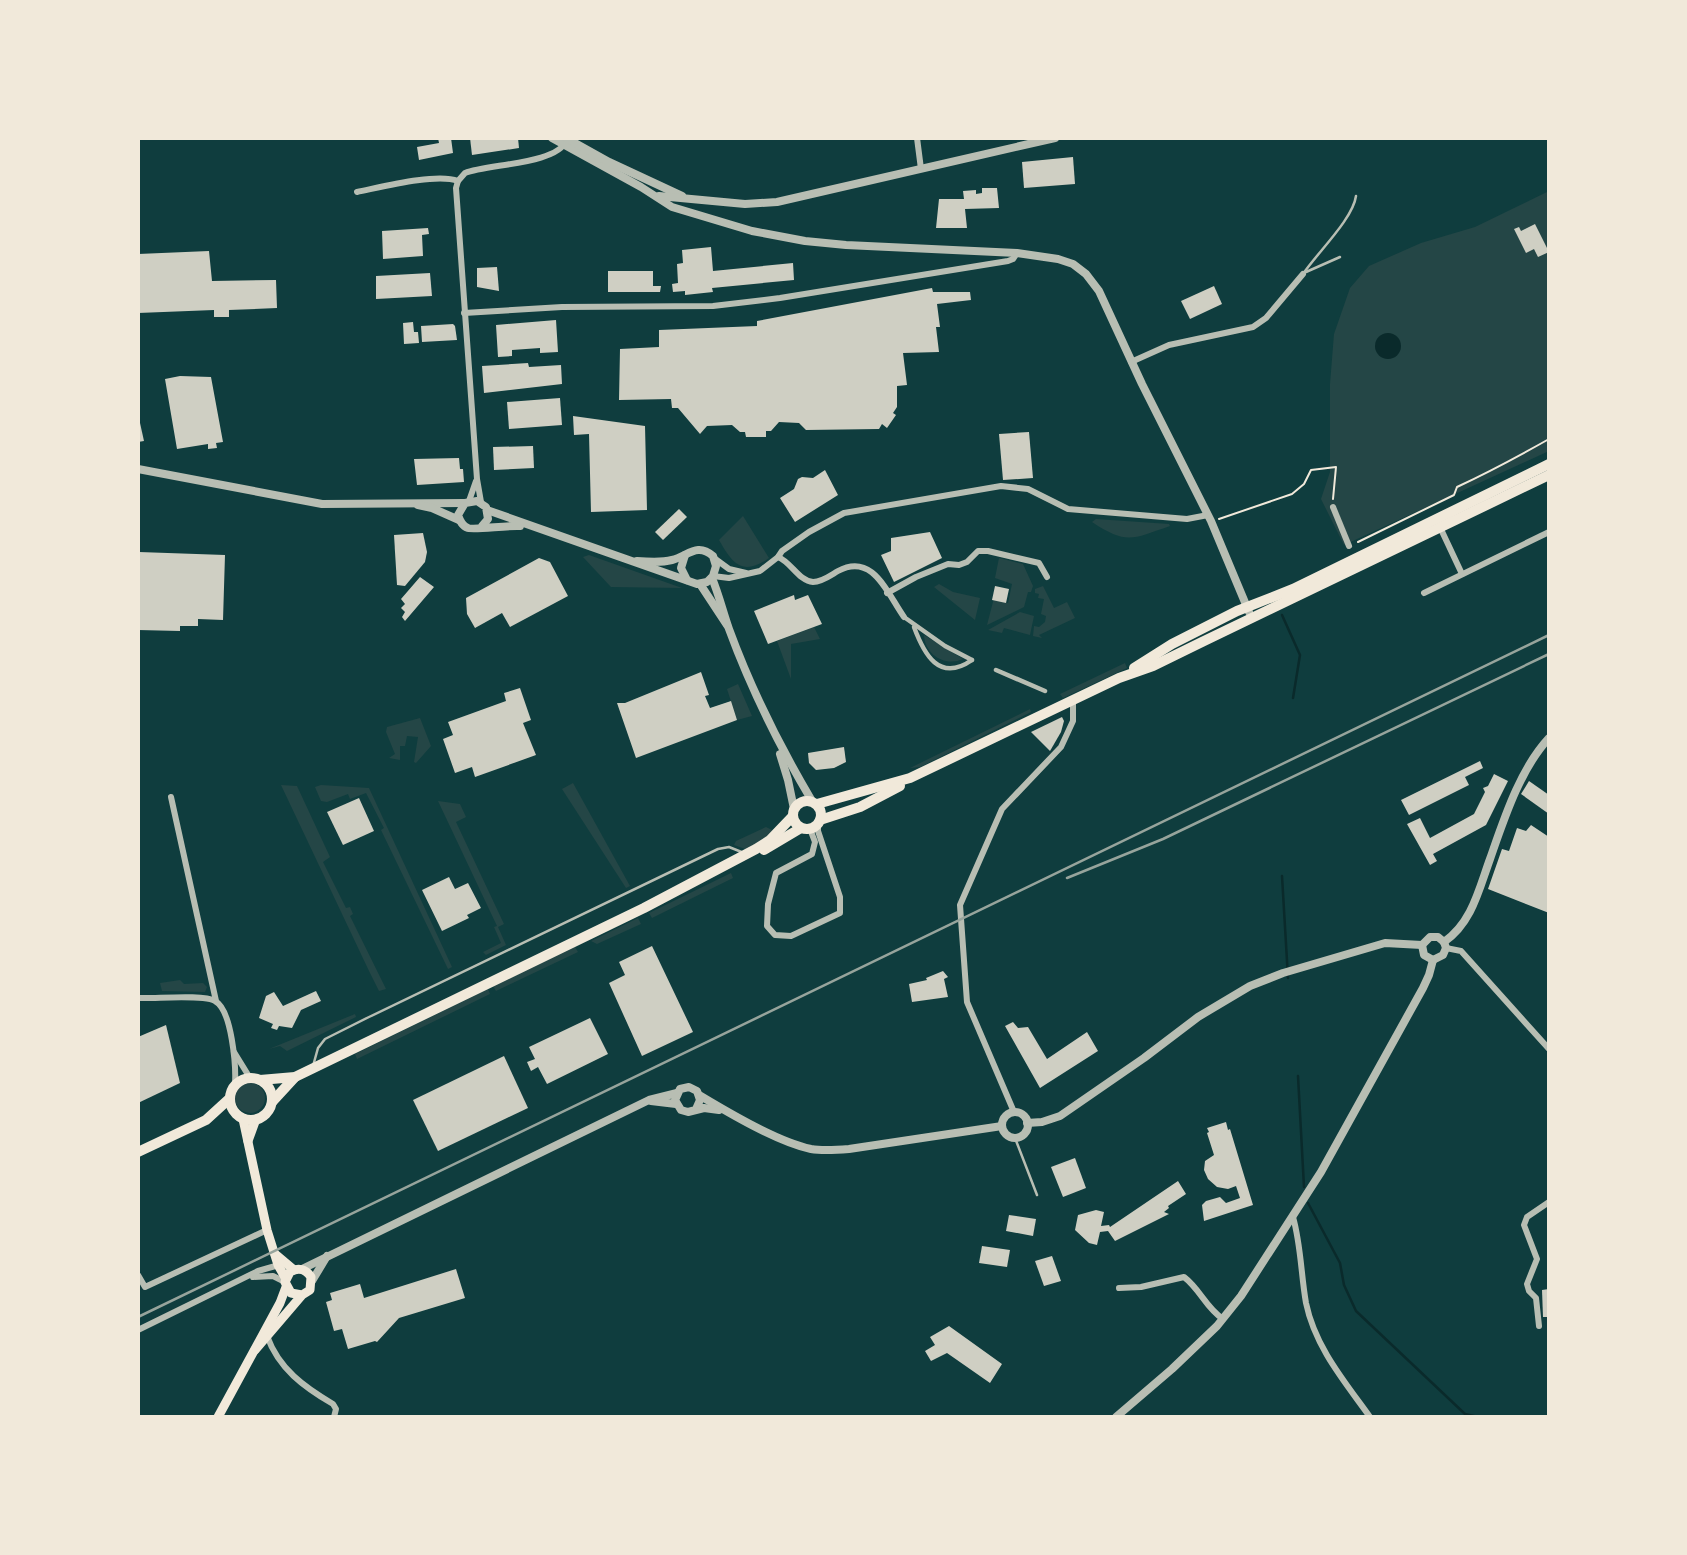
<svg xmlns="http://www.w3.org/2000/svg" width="1687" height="1555" font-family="'Nunito Sans',sans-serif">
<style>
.green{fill:#244646}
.water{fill:#0a2a2b}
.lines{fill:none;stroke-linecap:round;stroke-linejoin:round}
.stream{stroke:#0a2a2b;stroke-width:2.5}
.building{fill:#cfcfc3}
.path{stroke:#f1e9da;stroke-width:2}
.service{stroke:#b8beb3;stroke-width:2.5}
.pedestrian{stroke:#b8beb3;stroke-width:4.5}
.minor{stroke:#b8beb3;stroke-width:6}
.tertiary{stroke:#b8beb3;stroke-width:8}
.secondary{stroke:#f1e9da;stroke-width:9}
.primary{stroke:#f1e9da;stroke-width:10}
.rail{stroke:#97a49c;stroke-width:2.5}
</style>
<rect width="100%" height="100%" fill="#0f3d3e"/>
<g class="green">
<polygon points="1549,191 1549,451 1344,545 1321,499 1330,472 1330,384 1334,334 1350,288 1369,266 1421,243 1475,227"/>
<path d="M743,516L769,558C742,577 732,563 719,540Z"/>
<path d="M1096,519L1169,524L1170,526C1132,539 1127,545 1092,522Z"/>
<polygon points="589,555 682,588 611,587 583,557"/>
<polygon points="999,558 1023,564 1033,586 1031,592 1028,592 1024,607 987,625 994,598 1008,603 1012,584 995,578"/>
<polygon points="939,584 953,592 980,598 975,620 934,587"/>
<polygon points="1043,586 1054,608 1067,602 1075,618 1039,635 1042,638 1033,636 1034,626 1039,627 1045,622 1046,616 1041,614 1044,599 1038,598 1039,594 1035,593 1035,589"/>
<polygon points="1020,612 1034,616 1030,635 1004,628 1002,633 988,630"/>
<polygon points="814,627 820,639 791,644 791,679 777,641"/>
<path d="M924,635L963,659C945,667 925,655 924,635Z"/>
<polygon points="1125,663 1127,668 1063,698 1060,694"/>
<polygon points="738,684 752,716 737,720 727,689"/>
<polygon points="1030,709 1031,712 920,767 910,768"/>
<polygon points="420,718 431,746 416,763 414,762 418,737 407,736 405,746 400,746 400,760 389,758 395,754 386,732 387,727"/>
<polygon points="573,783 630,886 626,888 562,789"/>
<polygon points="281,785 297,786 330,857 323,862 346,908 350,907 353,914 350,916 386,989 379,991 369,971"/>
<polygon points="321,785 369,788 452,967 448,969 381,830 384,828 366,793 350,799 348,794 327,802 321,801 315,787"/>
<polygon points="438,801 460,804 466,817 456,822 504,924 498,927 506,945 486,955 483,952 501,943 494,927 497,926"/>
<polygon points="766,827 772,830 772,834 748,850 734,845 736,841"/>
<polygon points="731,873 733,878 652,918 649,913"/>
<polygon points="638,918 641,924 597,944 591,941"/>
<polygon points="575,947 578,952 496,991 493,986"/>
<polygon points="180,980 184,984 203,983 207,987 205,992 162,991 160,983"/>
<polygon points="488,989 490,994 357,1059 355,1054"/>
<polygon points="355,1014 356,1017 287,1051 280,1046 269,1049"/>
<circle cx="250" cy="1098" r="15"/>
</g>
<circle class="water" cx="1388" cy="346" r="13"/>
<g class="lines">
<g class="stream">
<polyline points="1282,615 1300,655 1293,698"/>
<polyline points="1282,876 1288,978"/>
<polyline points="1298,1076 1304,1187"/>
<polyline points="1308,1203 1340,1263 1344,1285 1356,1311 1465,1414 1478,1417"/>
</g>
</g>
<g class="building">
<polygon points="438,138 451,138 453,153 419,160 417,147 439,143"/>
<polygon points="470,138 518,138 519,148 472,155"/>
<polygon points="1073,157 1075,184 1024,188 1022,162"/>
<polygon points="982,188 997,188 999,208 965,209 967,228 936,228 939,199 964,199 963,191 976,190 976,194 982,193"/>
<polygon points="1535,224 1549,252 1538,257 1534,249 1526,253 1514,229 1519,227 1521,231"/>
<polygon points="428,228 429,234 422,235 423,256 383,259 382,231"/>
<polygon points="711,247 713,271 793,263 794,280 712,288 713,292 685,295 685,291 673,292 672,284 678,283 677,264 683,263 682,250"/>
<polygon points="209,251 212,281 276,280 277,308 229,310 229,317 214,317 214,310 138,313 138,254"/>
<polygon points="497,267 499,291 477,287 477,268"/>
<polygon points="608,271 653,271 653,286 661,286 660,292 608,292"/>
<polygon points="430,273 432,296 376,299 376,276"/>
<polygon points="1214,286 1222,304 1190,319 1181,301"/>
<polygon points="932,288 933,292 970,292 971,300 937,304 940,327 936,327 939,352 903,353 907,385 897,386 897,407 893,413 896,415 887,428 882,424 879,429 806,430 799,423 779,422 771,431 766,431 766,437 746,437 745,432 740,432 732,425 707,426 700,434 678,408 672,408 671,399 619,400 620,349 659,347 659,330 757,326 757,321"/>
<polygon points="556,320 558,352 540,353 540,348 512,350 512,356 498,357 496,325"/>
<polygon points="413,322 414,332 418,332 419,343 404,344 403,323"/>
<polygon points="453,324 455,326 457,340 422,342 421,326"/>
<polygon points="528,363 529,367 561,365 562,384 484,393 482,366"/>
<polygon points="180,376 211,377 223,442 216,443 217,448 208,449 208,444 177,449 165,379"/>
<polygon points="560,398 562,425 509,429 507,402"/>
<polygon points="138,414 144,441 138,442"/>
<polygon points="573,416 645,426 647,510 591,512 589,434 574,435"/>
<polygon points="1029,432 1033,478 1003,480 999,434"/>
<polygon points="533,446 534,468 494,470 493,447"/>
<polygon points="459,458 460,469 463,469 464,482 417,485 414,459"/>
<polygon points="825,470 838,495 795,522 780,498 794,489 798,479 802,477 813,478"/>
<polygon points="679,509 687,517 663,540 655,532"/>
<polygon points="930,532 942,558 894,582 881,555 891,551 891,538"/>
<polygon points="423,533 427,552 425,562 405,586 397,585 394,535"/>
<polygon points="139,552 225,555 223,620 198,619 198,626 180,626 180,631 138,630"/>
<polygon points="539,558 550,562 568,596 510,627 502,613 475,628 467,614 466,598"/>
<polygon points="420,577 434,587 405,621 402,617 405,612 401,608 405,604 401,599"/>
<polygon points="995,586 1009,589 1006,603 992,600"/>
<polygon points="794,595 795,600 808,595 822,624 768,644 754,611"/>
<polygon points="701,672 709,695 705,696 710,708 731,701 737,720 636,758 617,703 625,703"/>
<polygon points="520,688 531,720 523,723 536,755 475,777 472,767 455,773 443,739 453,735 448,722 506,701 504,693"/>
<polygon points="1062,717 1064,721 1061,732 1050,751 1031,732"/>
<polygon points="844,747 846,762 834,768 816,770 809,763 808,753"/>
<polygon points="1480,761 1483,768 1465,777 1469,785 1409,815 1401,800"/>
<polygon points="1494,774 1508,781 1486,825 1433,854 1437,861 1430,865 1407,824 1420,818 1430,838 1474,814 1485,792 1483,788 1488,786"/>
<polygon points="1529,781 1549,795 1549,814 1521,794"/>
<polygon points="359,798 374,831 343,845 327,812"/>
<polygon points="1531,825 1549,837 1549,913 1488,889 1502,849 1509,851 1517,828 1526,831"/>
<polygon points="449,877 455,889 468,883 481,908 467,915 469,918 442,931 422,890"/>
<polygon points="652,946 693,1032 642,1056 609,983 625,975 619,962"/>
<polygon points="943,971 948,977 944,979 948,997 912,1002 909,984 927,980 926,978"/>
<polygon points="316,991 321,1001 301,1010 292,1028 279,1026 277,1030 271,1028 273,1024 259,1018 266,996 274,992 283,1006"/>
<polygon points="590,1018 608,1054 547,1084 538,1067 531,1071 527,1062 535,1059 529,1047"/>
<polygon points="1013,1022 1018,1028 1028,1027 1047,1059 1087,1032 1098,1051 1040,1088 1005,1026"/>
<polygon points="166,1025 180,1083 138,1103 138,1037"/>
<polygon points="504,1056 528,1108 438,1151 413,1100"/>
<polygon points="1226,1122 1228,1130 1230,1129 1253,1205 1204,1221 1202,1205 1206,1201 1220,1197 1226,1203 1240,1198 1236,1186 1228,1189 1217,1187 1208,1179 1204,1170 1205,1161 1214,1155 1207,1133 1209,1132 1207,1128"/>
<polygon points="1075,1158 1086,1188 1063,1197 1051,1167"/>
<polygon points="1178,1181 1186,1194 1168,1206 1169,1208 1164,1212 1169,1214 1115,1241 1108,1231 1100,1232 1097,1245 1089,1243 1075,1230 1078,1215 1096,1210 1104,1212 1101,1226 1109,1225 1110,1227"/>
<polygon points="1009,1215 1036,1219 1033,1236 1006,1231"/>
<polygon points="982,1246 1010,1250 1007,1267 979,1263"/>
<polygon points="1052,1256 1061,1281 1044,1286 1035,1261"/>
<polygon points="456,1269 465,1298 399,1318 377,1342 375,1341 348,1349 342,1329 334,1331 326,1302 332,1300 330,1293 360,1284 364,1298"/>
<polygon points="1549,1289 1549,1317 1543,1317 1542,1290"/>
<polygon points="949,1326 1002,1364 990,1383 947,1353 931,1361 925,1351 935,1345 930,1337"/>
</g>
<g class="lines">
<g class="path">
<polyline points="1219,519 1292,494 1304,484 1311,470 1336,467 1333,499"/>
<path d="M1358,542L1454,495L1457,487C1489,472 1519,456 1549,439"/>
</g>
<g class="service">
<polyline points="1306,272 1340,257"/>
<path d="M1303,274C1317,253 1353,219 1356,196"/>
<polyline points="313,1066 318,1048 325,1039 369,1017 718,849 729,847 744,853"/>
<polyline points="1015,1138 1037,1195"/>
</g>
<g class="pedestrian">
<polyline points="904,617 945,646 972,660"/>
<path d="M914,627C924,654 939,683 972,660"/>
<polyline points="996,670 1045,691"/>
</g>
<g class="minor">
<polyline points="917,138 921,169"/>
<path d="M357,192C382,187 436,173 458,181"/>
<polyline points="464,313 562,307 713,306 780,298 1008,261 1013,259 1017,253"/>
<polyline points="1131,362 1169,345 1253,327 1266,318 1303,274"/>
<polyline points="469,501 476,481"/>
<path d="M481,502L477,479L456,188L458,181L465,173C488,164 557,164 566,141"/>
<polyline points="1333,507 1349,546"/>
<polyline points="1439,525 1462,574"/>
<path d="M778,557C791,562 799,581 813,582C822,582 831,575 838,571C873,552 887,593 904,617"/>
<polyline points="714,558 729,569 746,573"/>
<polyline points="713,576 729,578 760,571 778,557 782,551 809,532 844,513 1001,486 1028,489 1068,509 1187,519 1208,515"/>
<polyline points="887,593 916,577 948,564 959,565 967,562 978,551 988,551 1039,563 1047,577"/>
<polyline points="1424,593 1549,532"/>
<polyline points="171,797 216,1001"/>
<polyline points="810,829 815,842 812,854 776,873 768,904 767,926 775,935 791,936 840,913 840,897 818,831 818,824"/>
<polyline points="1446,948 1461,951 1549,1049"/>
<path d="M138,998C154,999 203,994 215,1001C232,1010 236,1066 235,1084"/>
<polyline points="234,1052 250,1078"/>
<polyline points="1014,1112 967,1002 960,905 1002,809 1061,747 1073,721 1073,700"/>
<path d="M1293,1217C1301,1245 1301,1275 1306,1303C1315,1347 1345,1382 1370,1417"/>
<polyline points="138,1275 145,1287 267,1230"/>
<polyline points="253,1277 273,1276 285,1282"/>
<path d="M1119,1288L1141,1287L1184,1277C1200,1289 1206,1308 1223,1319"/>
<polyline points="1539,1326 1536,1298 1529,1291 1527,1284 1537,1259 1524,1225 1527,1217 1549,1202"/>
<polyline points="138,1330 258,1271 279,1265"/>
<path d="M267,1336C279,1369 304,1387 333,1404L336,1409L334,1417"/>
</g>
<g class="tertiary">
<polyline points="552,138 641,187 672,207 752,231 805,241 846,245 1017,253 1058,259 1073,264 1086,274 1099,291 1142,384 1211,521 1249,612"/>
<polyline points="566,138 609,162 682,196"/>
<polyline points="659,196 745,204 777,202 1055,138"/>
<polyline points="138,469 322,504 465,503"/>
<polyline points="418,505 432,508 459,520"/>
<path d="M487,510L697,584L707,582L713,576L716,566L713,556C697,542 688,556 672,560C661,563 649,562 637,561"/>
<path d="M482,526L488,519L486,507L477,501L465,503L458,515C460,521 462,526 468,528C471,530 511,525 520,526"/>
<polyline points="685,555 681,568 687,580"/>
<path d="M712,578C719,595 723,612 729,629C751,689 780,747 812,801"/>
<polyline points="700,584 727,625"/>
<polyline points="780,754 788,780 794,809"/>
<path d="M1444,942C1472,923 1479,889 1490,859C1504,819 1520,769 1549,738"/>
<polyline points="1422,945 1430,937 1438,937 1444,942"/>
<polyline points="1422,945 1424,955 1433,960"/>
<polyline points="1433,960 1443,955 1446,948 1444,942"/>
<path d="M699,1095C729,1113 778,1142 811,1149C823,1151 836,1150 849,1149L1002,1126"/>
<polyline points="651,1101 676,1104"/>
<polyline points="696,1109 700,1100 697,1091 689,1087 680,1089 675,1100 681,1110 688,1112 704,1108 719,1110"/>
<circle cx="1015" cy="1125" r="13"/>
<polyline points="1027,1123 1042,1122 1060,1116 1144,1058 1198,1017 1250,986 1283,973 1385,943 1422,945"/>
<polyline points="302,1269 649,1100 677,1093"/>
<polyline points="312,1281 327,1256"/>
<polyline points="1116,1417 1172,1369 1217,1326 1241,1296 1321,1172 1423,988 1429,975 1433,960"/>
</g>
<g class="secondary">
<polyline points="243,1119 267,1230 278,1265 286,1279"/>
<polyline points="248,1141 256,1119"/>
<polyline points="275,1254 294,1270"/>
<path d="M255,1350L302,1295L310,1290L311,1277C306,1269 298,1267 290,1272L285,1282L291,1293L302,1295"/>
<polyline points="218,1417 280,1303 286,1287"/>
</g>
<g class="primary">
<polyline points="1134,668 1172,644 1237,611 1293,589 1549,464"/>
<circle cx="807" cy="815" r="14"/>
<polyline points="817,804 910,778 1119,678 1153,666 1202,642 1549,475"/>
<polyline points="820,820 860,807 900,786"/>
<polyline points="764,850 801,828"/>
<circle cx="251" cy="1099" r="21"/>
<polyline points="260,1080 295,1077 644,908 756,849 770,840 793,816"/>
<polyline points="272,1102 295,1077"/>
<polyline points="138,1152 206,1120 229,1099"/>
</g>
<g class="rail">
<polyline points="1067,878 1163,839 1549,654"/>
<polyline points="138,1317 1549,635"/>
</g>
</g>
<rect width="1687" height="1555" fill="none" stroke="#f1e9da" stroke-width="280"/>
</svg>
